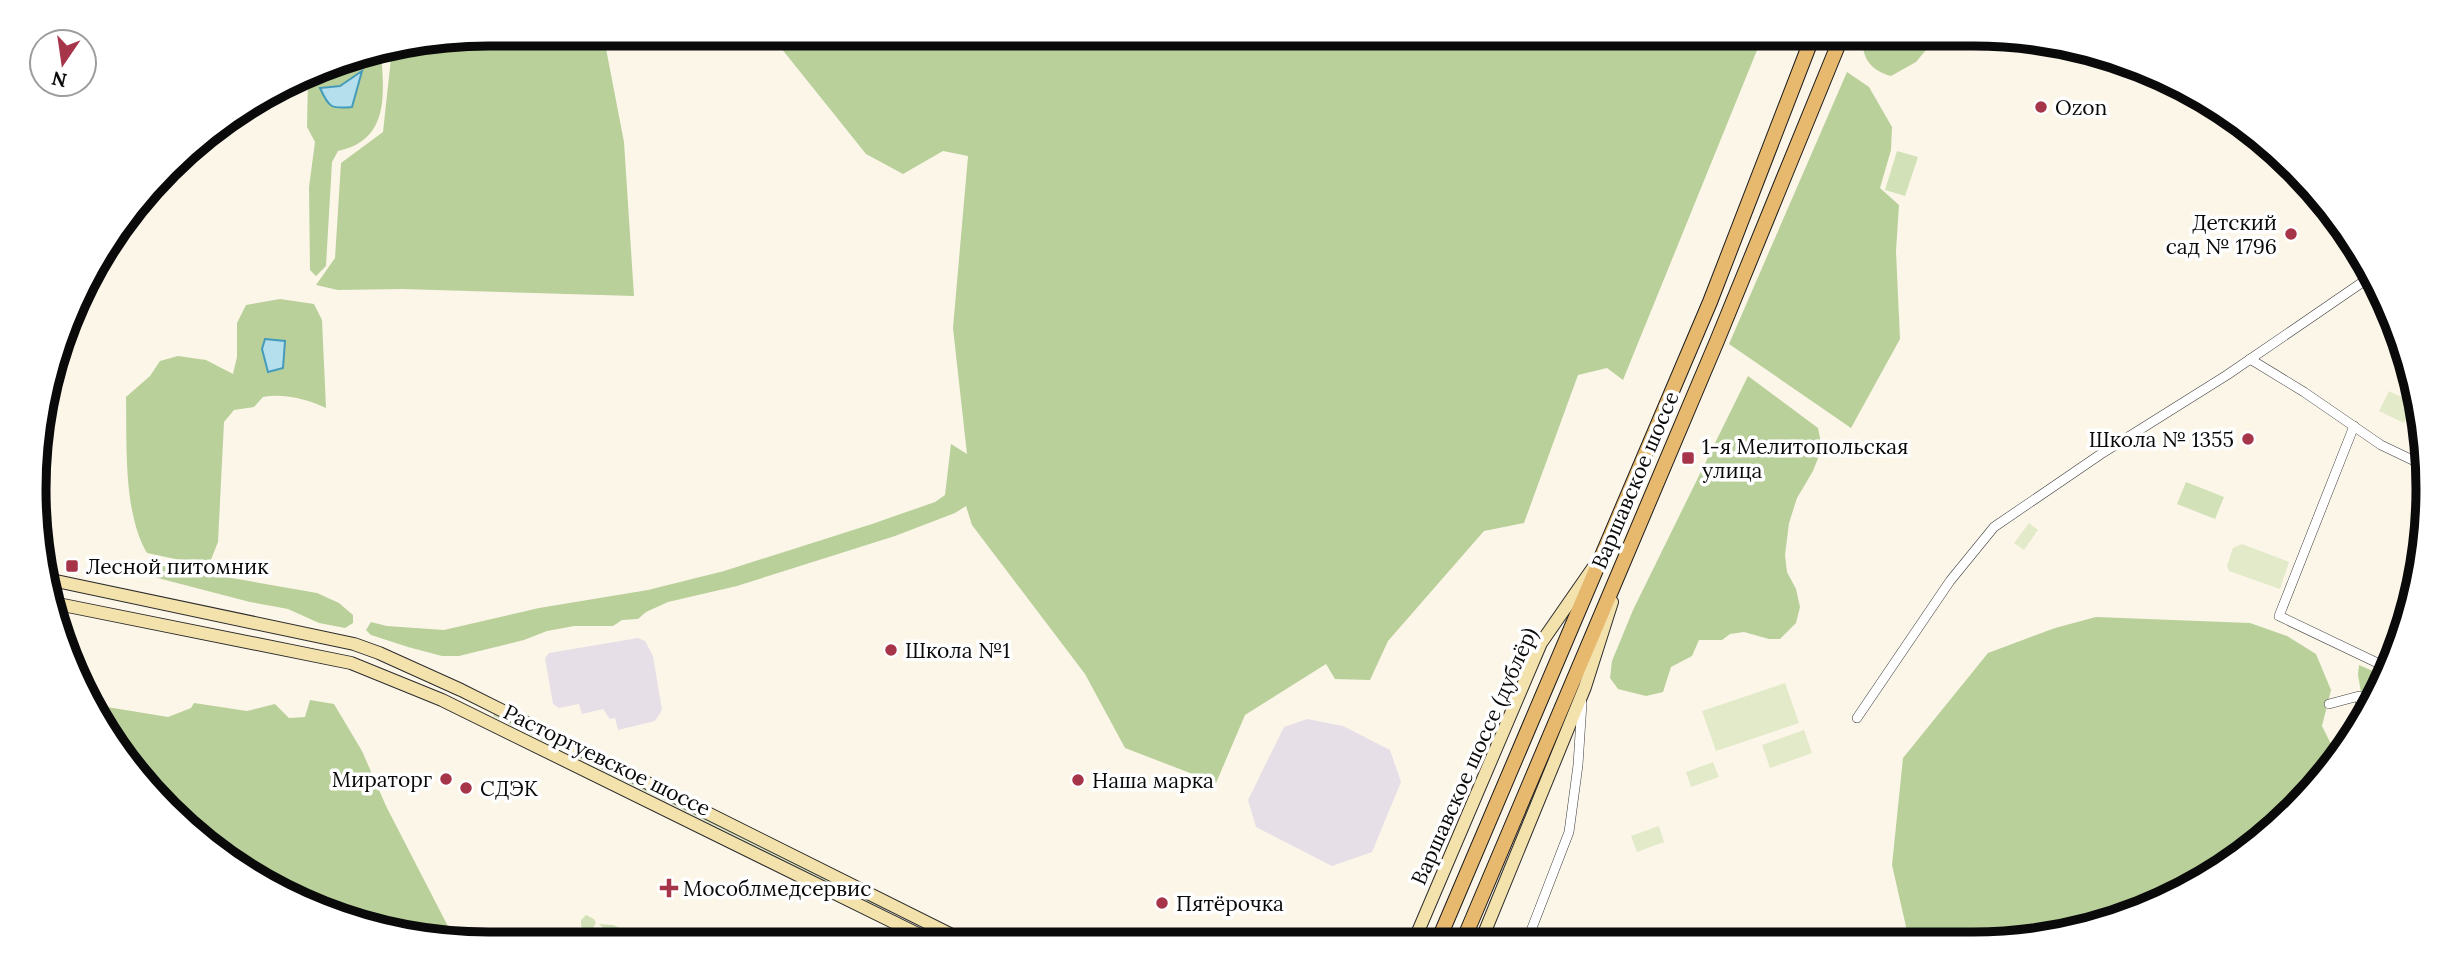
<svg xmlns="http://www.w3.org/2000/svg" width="2462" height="977" font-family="Lora,serif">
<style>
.industrial{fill:#e6dfe8}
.green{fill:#d3e1b8}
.forest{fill:#b9d09a}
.pitch{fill:#e3eac9}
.water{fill:#b5dfed;stroke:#459bba;stroke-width:2}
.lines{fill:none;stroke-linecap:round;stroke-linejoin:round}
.street-casing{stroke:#3d3d3d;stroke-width:10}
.secondary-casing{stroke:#2c2c2c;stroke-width:14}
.primary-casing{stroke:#1b1b1b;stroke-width:16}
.street{stroke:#fff;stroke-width:9}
.secondary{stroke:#f4e2ad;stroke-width:12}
.primary{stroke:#e6b96f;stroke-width:14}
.poi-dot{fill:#a6354a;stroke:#fff;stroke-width:2.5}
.labels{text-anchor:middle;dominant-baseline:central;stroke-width:7;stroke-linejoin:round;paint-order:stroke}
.poi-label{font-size:21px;fill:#0a0a0a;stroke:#fff;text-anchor:start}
.street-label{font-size:21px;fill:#0a0a0a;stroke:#fff}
.rim{fill:none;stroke:#0a0a0a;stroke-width:9}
</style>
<rect width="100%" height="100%" fill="#fcf6e9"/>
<g class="industrial">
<polygon points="638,638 645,641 653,656 662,710 655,721 618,730 615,718 610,719 603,709 582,714 579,704 559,708 553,704 545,658 549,653"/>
<polygon points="1307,719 1343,726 1390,750 1401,782 1372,852 1332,866 1256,827 1248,800 1284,727"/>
</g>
<g class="green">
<polygon points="1897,151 1918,157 1905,196 1885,190"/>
<polygon points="2186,482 2224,497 2215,519 2177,504"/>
<polygon points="494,713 887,908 885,910 493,716"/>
<polygon points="586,915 594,919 596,923 591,931 591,939 581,926 581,920"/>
<path d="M599,924L613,925L638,936C622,937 611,936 599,924Z"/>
</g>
<g class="forest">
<polygon points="489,33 603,33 624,142 634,296 402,289 338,290 316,285 335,258 341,163 383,132 392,49"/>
<polygon points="769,33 1764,33 1623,380 1607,368 1578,375 1524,523 1484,531 1388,641 1370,680 1335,679 1326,664 1245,715 1216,783 1125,748 1085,674 972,525 966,506 955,513 895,536 737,586 668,602 646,612 638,619 622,620 613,626 574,626 547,631 524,640 459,656 442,656 408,647 371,635 366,630 371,622 387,626 444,630 539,608 648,590 724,571 872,524 935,502 945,495 951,444 967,454 953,328 968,156 943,151 903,174 866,154"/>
<path d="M1864,33H1940L1916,62L1891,76C1870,71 1859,55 1864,33Z"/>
<path d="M381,51C384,94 390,140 338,151L332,162L326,266L316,276L310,270L309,187L315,142L307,127L308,77L342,58Z"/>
<polygon points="1847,72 1869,87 1892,127 1891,150 1880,188 1899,205 1896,251 1900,339 1851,428 1729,344"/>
<path d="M280,299L314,304L322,320L326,408C307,399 283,393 263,397L254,407L234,410L224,422L218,542L210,562L180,560L147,553C123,513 127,443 126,397L150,376L160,361L178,356L206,360L233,374L237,357V323L246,305Z"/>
<polygon points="1748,376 1818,428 1822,448 1813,471 1797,498 1789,523 1785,555 1787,572 1796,589 1800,607 1796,623 1780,639 1769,639 1744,632 1730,634 1722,640 1699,640 1692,656 1671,667 1663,692 1646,696 1618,689 1610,678 1612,661 1633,610"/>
<polygon points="134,561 317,593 339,603 353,615 353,623 345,628 319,623 288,609 250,602 150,576 127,568"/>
<polygon points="2096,617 2250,623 2287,636 2316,654 2331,690 2322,726 2338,758 2273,831 2148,909 2033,940 1909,940 1892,865 1903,758 1988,653 2055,628"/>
<polygon points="2359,665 2384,676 2365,715 2358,675"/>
<polygon points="310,700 334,704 362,751 386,806 454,938 343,920 211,849 110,741 95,705 168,717 191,708 194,703 247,711 275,704 289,718 305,717"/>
</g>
<g class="pitch">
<polygon points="2389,391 2413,403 2404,423 2379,411"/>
<polygon points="2029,523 2038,530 2024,550 2014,543"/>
<polygon points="2242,544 2289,562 2280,589 2229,571 2227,566 2233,548"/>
<polygon points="1785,683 1799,723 1716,751 1702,711"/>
<polygon points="1804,730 1812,753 1770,768 1762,745"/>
<polygon points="1713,762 1719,777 1691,787 1686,772"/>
<polygon points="1659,826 1664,842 1637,852 1631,836"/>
</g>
<g class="water">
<path d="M362,71L352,107C331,109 329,108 320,88L340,86Z"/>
<polygon points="265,339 285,341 283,368 268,372 262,349"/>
</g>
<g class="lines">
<g class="street-casing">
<g id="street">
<polyline points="2250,359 2304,392 2381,445 2427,467"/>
<polyline points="2354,426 2279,616 2388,668"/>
<polyline points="2329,704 2359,696 2364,718"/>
<polyline points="1857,718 1950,581 1994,527 2101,454 2227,375 2373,275"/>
<polyline points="1527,941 1569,832 1578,765 1582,703"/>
</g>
</g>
<g class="secondary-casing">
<g id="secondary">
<polyline points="42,578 354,644 379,653 461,690 968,943"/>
<polyline points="53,603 351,663 442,700 936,943"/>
<polyline points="1414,941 1541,643 1593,568"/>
<polyline points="1481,941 1585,687 1612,602"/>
</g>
</g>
<g class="primary-casing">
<g id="primary">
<polyline points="1438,941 1710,302 1814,33"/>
<polyline points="1463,941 1717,341 1843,33"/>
</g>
</g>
<use href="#street" class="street"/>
<use href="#secondary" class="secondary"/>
<use href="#primary" class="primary"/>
</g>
<g class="poi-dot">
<circle cx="2041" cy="107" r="7"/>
<circle cx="2291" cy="234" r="7"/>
<circle cx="2248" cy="439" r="7"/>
<rect x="1681" y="451" width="14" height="14" rx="3.5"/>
<rect x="65" y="559" width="14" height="14" rx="3.5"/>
<circle cx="891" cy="650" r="7"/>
<circle cx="446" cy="779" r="7"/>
<circle cx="1078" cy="780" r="7"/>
<circle cx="466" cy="788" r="7"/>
<path d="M665.5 877.5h7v7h7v7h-7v7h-7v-7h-7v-7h7z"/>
<circle cx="1162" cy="903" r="7"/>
</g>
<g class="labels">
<g class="poi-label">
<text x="2055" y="107">Ozon</text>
<text x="2277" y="222" text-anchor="end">Детский<tspan x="2277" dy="24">сад № 1796</tspan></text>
<text x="2234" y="439" text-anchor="end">Школа № 1355</text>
<text x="1702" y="446">1-я Мелитопольская<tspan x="1702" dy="24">улица</tspan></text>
<text x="86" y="566">Лесной питомник</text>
<text x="905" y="650">Школа №1</text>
<text x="432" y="779" text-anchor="end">Мираторг</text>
<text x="1092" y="780">Наша марка</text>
<text x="480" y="788">СДЭК</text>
<text x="683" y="888">Мособлмедсервис</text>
<text x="1176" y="903">Пятёрочка</text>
</g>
<g class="street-label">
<text transform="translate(1635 480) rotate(-67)">Варшавское шоссе</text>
<text transform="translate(1474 756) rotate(-66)">Варшавское шоссе (дублёр)</text>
<text transform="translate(607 760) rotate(26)">Расторгуевское шоссе</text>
</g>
</g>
<path d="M0 0H2462V977H0ZM489 46H1973A443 443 0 0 1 2416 489V489A443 443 0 0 1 1973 932H489A443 443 0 0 1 46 489V489A443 443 0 0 1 489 46Z" fill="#fff" fill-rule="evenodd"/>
<path class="rim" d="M489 46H1973A443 443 0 0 1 2416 489V489A443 443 0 0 1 1973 932H489A443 443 0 0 1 46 489V489A443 443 0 0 1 489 46Z"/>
<g transform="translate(63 63) rotate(193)"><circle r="33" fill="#ffffff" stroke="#9d9d9d" stroke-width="2"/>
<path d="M0-5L12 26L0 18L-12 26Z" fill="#a6354a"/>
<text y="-10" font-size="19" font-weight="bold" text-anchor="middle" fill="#0a0a0a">N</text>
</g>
</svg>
